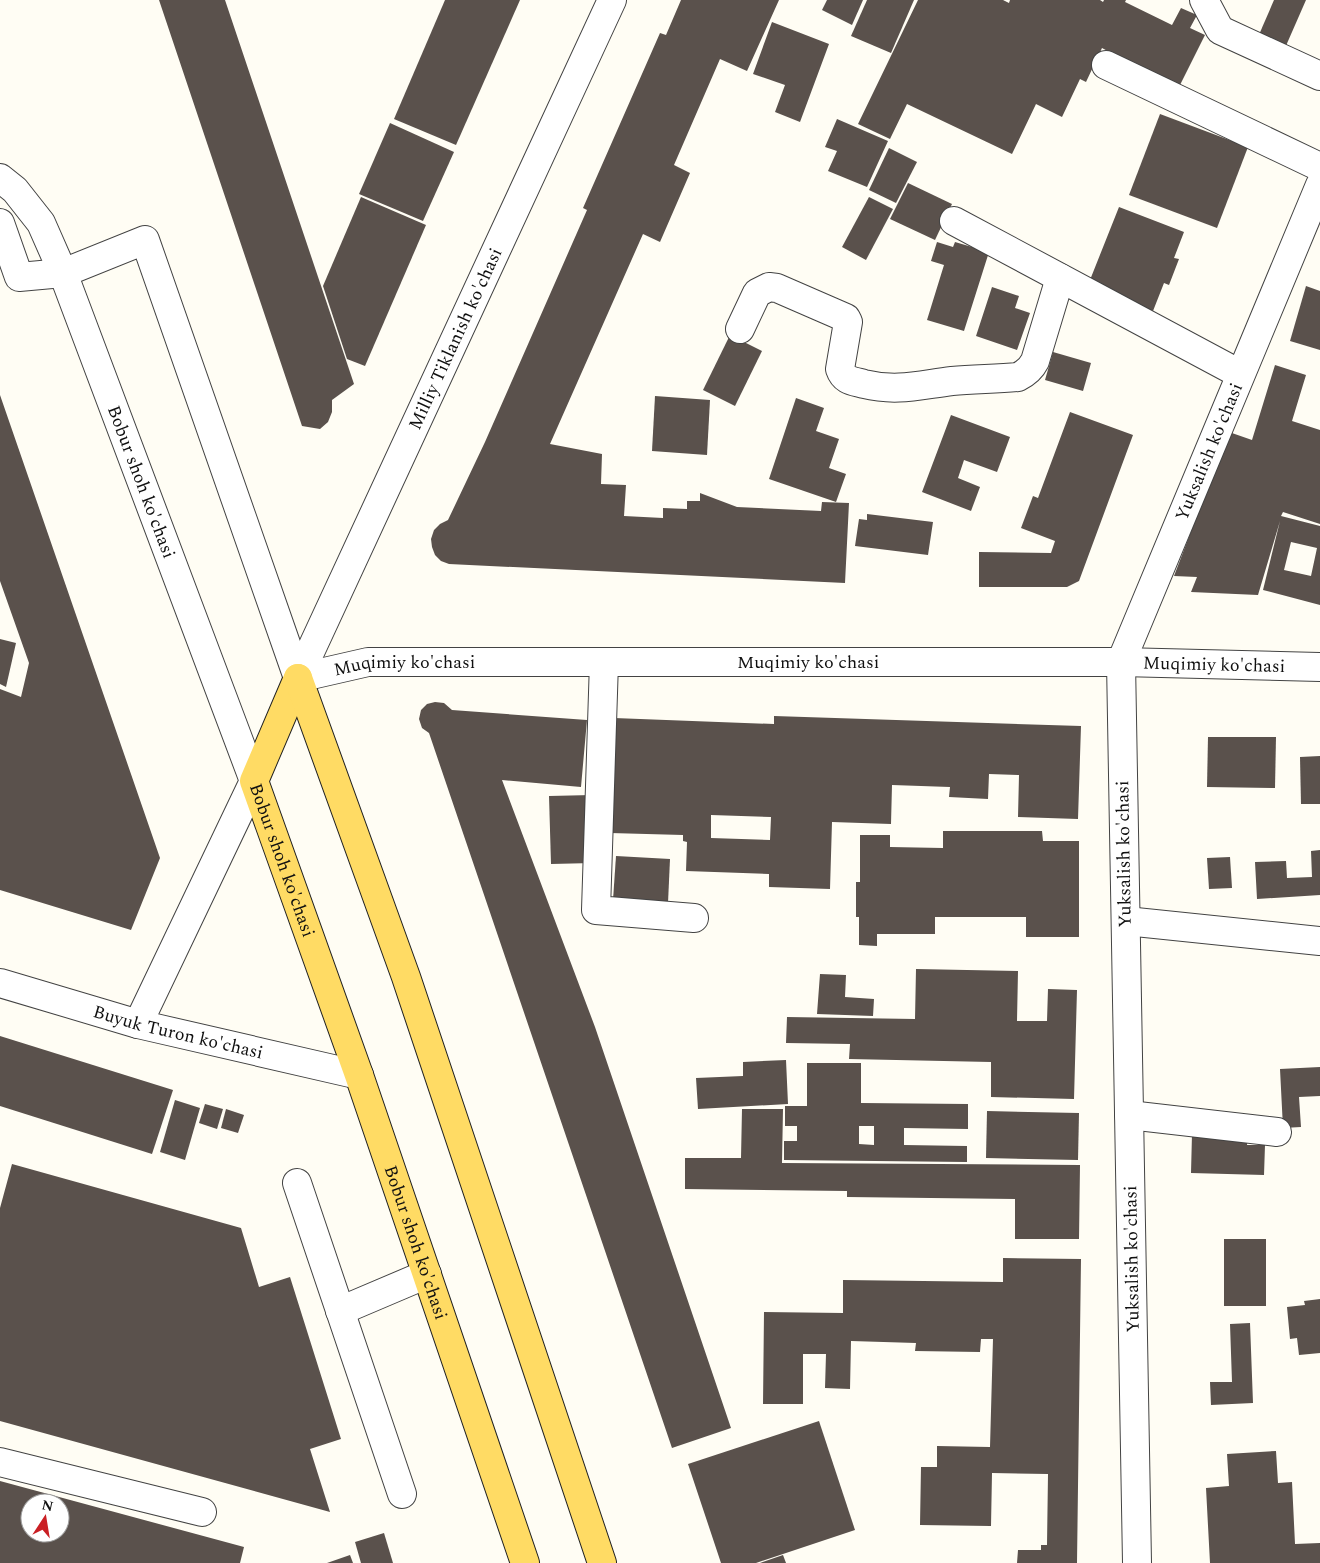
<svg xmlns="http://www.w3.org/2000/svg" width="1320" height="1563" font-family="Spectral,serif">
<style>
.building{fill:#5a514c;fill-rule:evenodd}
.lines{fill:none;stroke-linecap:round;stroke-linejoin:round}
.minor-casing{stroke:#434343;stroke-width:30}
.major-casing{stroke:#212121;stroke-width:30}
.minor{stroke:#fff;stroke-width:28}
.major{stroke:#ffdb64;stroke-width:28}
.labels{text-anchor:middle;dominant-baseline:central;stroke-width:5;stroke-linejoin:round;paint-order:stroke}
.street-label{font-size:18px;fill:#101010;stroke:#fff}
</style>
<rect width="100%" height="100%" fill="#fffdf4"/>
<g class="building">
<polygon points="159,0 225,0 354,384 332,400 332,412 328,422 320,429 302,426"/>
<polygon points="445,0 520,0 456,145 394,119"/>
<polygon points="681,0 779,0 747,71 720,59 674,165 690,173 660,242 643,234 550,444 602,454 601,484 626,485 624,516 663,518 663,508 687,509 687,501 700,501 700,493 737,507 821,511 822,502 849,503 845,583 449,564 441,561 435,555 432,547 431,539 434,530 440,524 448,520 485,442 587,210 583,208 660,33 666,35"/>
<polygon points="827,0 863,0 852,25 822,10"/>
<polygon points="867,0 914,0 891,53 851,36"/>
<polygon points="918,0 1003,0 1009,3 1010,0 1100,0 1103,2 1104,0 1126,0 1125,2 1172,25 1181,8 1197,15 1190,28 1205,35 1178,89 1102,48 1086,82 1080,79 1062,117 1036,104 1012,154 907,104 890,139 858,124"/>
<polygon points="1274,0 1306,0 1285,48 1258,37"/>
<polygon points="772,22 829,44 800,122 775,112 785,85 753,74"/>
<polygon points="1160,114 1248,147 1217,228 1129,195"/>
<polygon points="837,119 888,141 867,187 828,171 837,151 825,147"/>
<polygon points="390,123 454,152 423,221 359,194"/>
<polygon points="889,148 917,162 896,203 869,190"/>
<polygon points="908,183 952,204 935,240 890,219"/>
<polygon points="361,197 426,225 365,366 347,359 323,286"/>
<polygon points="869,197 893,209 866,260 842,247"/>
<polygon points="1119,207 1184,232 1174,258 1179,259 1169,285 1164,283 1153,311 1088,285"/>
<polygon points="937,242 953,247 955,242 989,252 964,331 927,320 944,265 931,261"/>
<polygon points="1306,286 1320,291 1320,350 1290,341"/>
<polygon points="992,287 1019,296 1015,308 1030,313 1017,350 976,336"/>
<polygon points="730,335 762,351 735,406 703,390"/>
<polygon points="1053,352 1091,363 1083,391 1045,380"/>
<path d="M1275,365L1306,375L1292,421L1320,430V524L1283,512L1281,516L1320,526V605L1263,590L1280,521L1258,595L1191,592L1197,577L1174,576L1229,432L1252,440ZM1291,542L1317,548L1311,576L1284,570Z"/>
<polygon points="0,395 160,858 131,930 0,890 0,689 21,697 29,663 0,581"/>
<polygon points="655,396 710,400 707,455 652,451"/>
<polygon points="796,398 824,408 816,431 839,439 829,468 846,474 836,502 769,479"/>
<polygon points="1070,412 1133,435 1079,581 1067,587 979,587 979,552 1051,553 1055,541 1021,528 1033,496 1038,498"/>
<polygon points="951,415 1010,437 997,472 964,460 958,478 980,487 971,511 922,492"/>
<polygon points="867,514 933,522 928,555 855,546 859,519 867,520"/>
<polygon points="0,639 16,643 6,687 0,684"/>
<polygon points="435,702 444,703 452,710 587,720 581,787 502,780 595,1027 731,1428 672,1448 429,733 422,728 419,719 421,710 427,704"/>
<path d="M774,716L1081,726L1078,819L1018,817L1019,775L989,774L988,799L949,797L950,787L892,785L891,824L832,822L830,889L769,887V874L686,871L687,842L683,841V835L610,833L614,718L774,724ZM711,815L771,817L770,840L711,838Z"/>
<polygon points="1208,737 1276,737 1275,788 1207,787"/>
<polygon points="1320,756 1320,804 1301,804 1300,757"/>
<polygon points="592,795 593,863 551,864 549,796"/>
<polygon points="943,831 1042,831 1043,841 1079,841 1079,937 1026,937 1026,917 935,917 935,934 877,934 877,946 859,945 859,917 856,917 856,882 860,882 860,835 890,835 890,847 943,848"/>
<polygon points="1320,850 1320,895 1257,899 1255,862 1286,861 1287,878 1312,877 1311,851"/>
<polygon points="616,856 670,859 668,903 613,900"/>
<polygon points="1230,857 1232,888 1209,889 1207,858"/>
<polygon points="916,969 1018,971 1017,1021 1047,1021 1048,989 1077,990 1074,1099 991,1097 991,1062 849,1059 850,1044 786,1043 787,1017 915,1019"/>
<polygon points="820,974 846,975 845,997 874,999 873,1016 817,1014"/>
<polygon points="0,1036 173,1090 152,1154 0,1106"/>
<polygon points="786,1060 788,1104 698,1109 696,1078 743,1076 743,1062"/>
<path d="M807,1063H861V1103L968,1104V1129L904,1128V1145L967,1146V1162L784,1160V1141H797V1126H785V1106H807ZM859,1126H874V1145L859,1144Z"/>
<polygon points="1320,1067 1320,1096 1299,1097 1301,1127 1283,1128 1280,1069"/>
<polygon points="175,1100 200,1108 185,1160 160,1152"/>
<polygon points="205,1104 223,1109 217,1129 199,1123"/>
<polygon points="226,1109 244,1115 238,1133 221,1128"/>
<polygon points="742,1109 783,1109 782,1163 1080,1165 1079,1239 1015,1239 1015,1199 847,1197 847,1191 685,1189 685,1158 741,1158"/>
<polygon points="987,1111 1079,1113 1078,1160 986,1158"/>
<polygon points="1192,1134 1248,1136 1247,1145 1265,1145 1264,1175 1191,1173"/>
<polygon points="12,1164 241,1228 259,1287 290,1277 341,1439 310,1449 330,1512 0,1421 0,1208"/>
<rect x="1224" y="1239" width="42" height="67"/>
<polygon points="1003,1258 1081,1259 1077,1563 1017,1563 1018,1550 1041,1550 1041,1545 1047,1545 1048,1474 992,1473 991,1526 920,1525 921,1467 937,1467 937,1446 990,1447 993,1339 981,1339 980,1352 915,1351 916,1343 851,1341 850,1389 825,1388 826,1354 803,1354 803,1404 763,1404 764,1312 843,1313 843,1280 1003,1282"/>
<polygon points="1320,1299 1320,1353 1299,1355 1297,1338 1290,1339 1287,1307 1305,1305 1304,1301"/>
<polygon points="1250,1323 1253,1403 1211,1405 1210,1382 1232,1382 1230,1324"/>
<polygon points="819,1421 855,1530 756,1563 721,1563 688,1464"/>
<polygon points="1276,1451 1278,1483 1292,1482 1295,1544 1320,1543 1320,1563 1210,1563 1206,1488 1229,1486 1227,1454"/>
<path d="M0,1481L244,1547L240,1563H0ZM30,1503H60V1533H30Z"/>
<polygon points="384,1533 393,1563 361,1563 355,1542"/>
<polygon points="350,1555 353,1563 327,1563"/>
<polygon points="783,1555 786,1563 760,1563"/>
</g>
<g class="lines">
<g class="minor-casing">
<g id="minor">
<polyline points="1204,0 1220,30 1320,76"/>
<polyline points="1106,65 1320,167"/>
<path id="s1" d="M0,178L15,190L41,223L63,273L254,781L138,1024"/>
<polyline points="954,221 1240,374"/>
<polyline points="0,223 19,277 63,273 145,240 298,678"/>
<path d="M740,329L757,293L769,287L777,288L846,318L848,322L840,369C844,381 853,381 864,384C897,392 919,385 952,381C974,379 996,379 1018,377C1026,373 1031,369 1035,361L1060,278"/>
<polyline points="604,662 596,910 694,918"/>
<path id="s2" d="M298,678L368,662H1121L1320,667"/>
<path id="s3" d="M298,678L612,0"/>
<polyline points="1126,921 1320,941"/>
<path id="s4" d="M0,983L138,1024L359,1075"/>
<polyline points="1129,1115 1277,1132"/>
<polyline points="297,1183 402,1494"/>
<polyline points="340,1311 427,1274"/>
<polyline points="0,1462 202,1512"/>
<path id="s5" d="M1137,1563L1121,662L1320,185"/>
</g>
</g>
<g class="major-casing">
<g id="major">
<path id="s6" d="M298,678L254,781L359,1075L525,1563"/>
<polyline points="298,678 406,977 602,1563"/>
</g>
</g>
<use href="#minor" class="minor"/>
<use href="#major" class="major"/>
</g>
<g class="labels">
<g class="street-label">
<text stroke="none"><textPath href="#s3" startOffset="374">Milliy Tiklanish ko'chasi</textPath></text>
<text stroke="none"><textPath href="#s5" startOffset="1129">Yuksalish ko'chasi</textPath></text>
<text stroke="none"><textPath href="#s1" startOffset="339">Bobur shoh ko'chasi</textPath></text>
<text stroke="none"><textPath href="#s2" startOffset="512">Muqimiy ko'chasi</textPath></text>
<text stroke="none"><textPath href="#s2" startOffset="918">Muqimiy ko'chasi</textPath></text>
<text stroke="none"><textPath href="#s2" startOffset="108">Muqimiy ko'chasi</textPath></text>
<text transform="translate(1124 854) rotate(-91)">Yuksalish ko'chasi</text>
<text stroke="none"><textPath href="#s6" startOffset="196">Bobur shoh ko'chasi</textPath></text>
<text stroke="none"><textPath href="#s4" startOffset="185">Buyuk Turon ko'chasi</textPath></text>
<text stroke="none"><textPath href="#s6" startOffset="601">Bobur shoh ko'chasi</textPath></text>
<text transform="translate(1132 1259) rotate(-91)">Yuksalish ko'chasi</text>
</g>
</g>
<g transform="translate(45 1518) rotate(12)"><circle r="24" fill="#ffffff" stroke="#9f9f9f"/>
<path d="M0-4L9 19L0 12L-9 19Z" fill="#ca1f24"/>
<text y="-8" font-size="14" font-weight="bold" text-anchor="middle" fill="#101010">N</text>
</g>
</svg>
